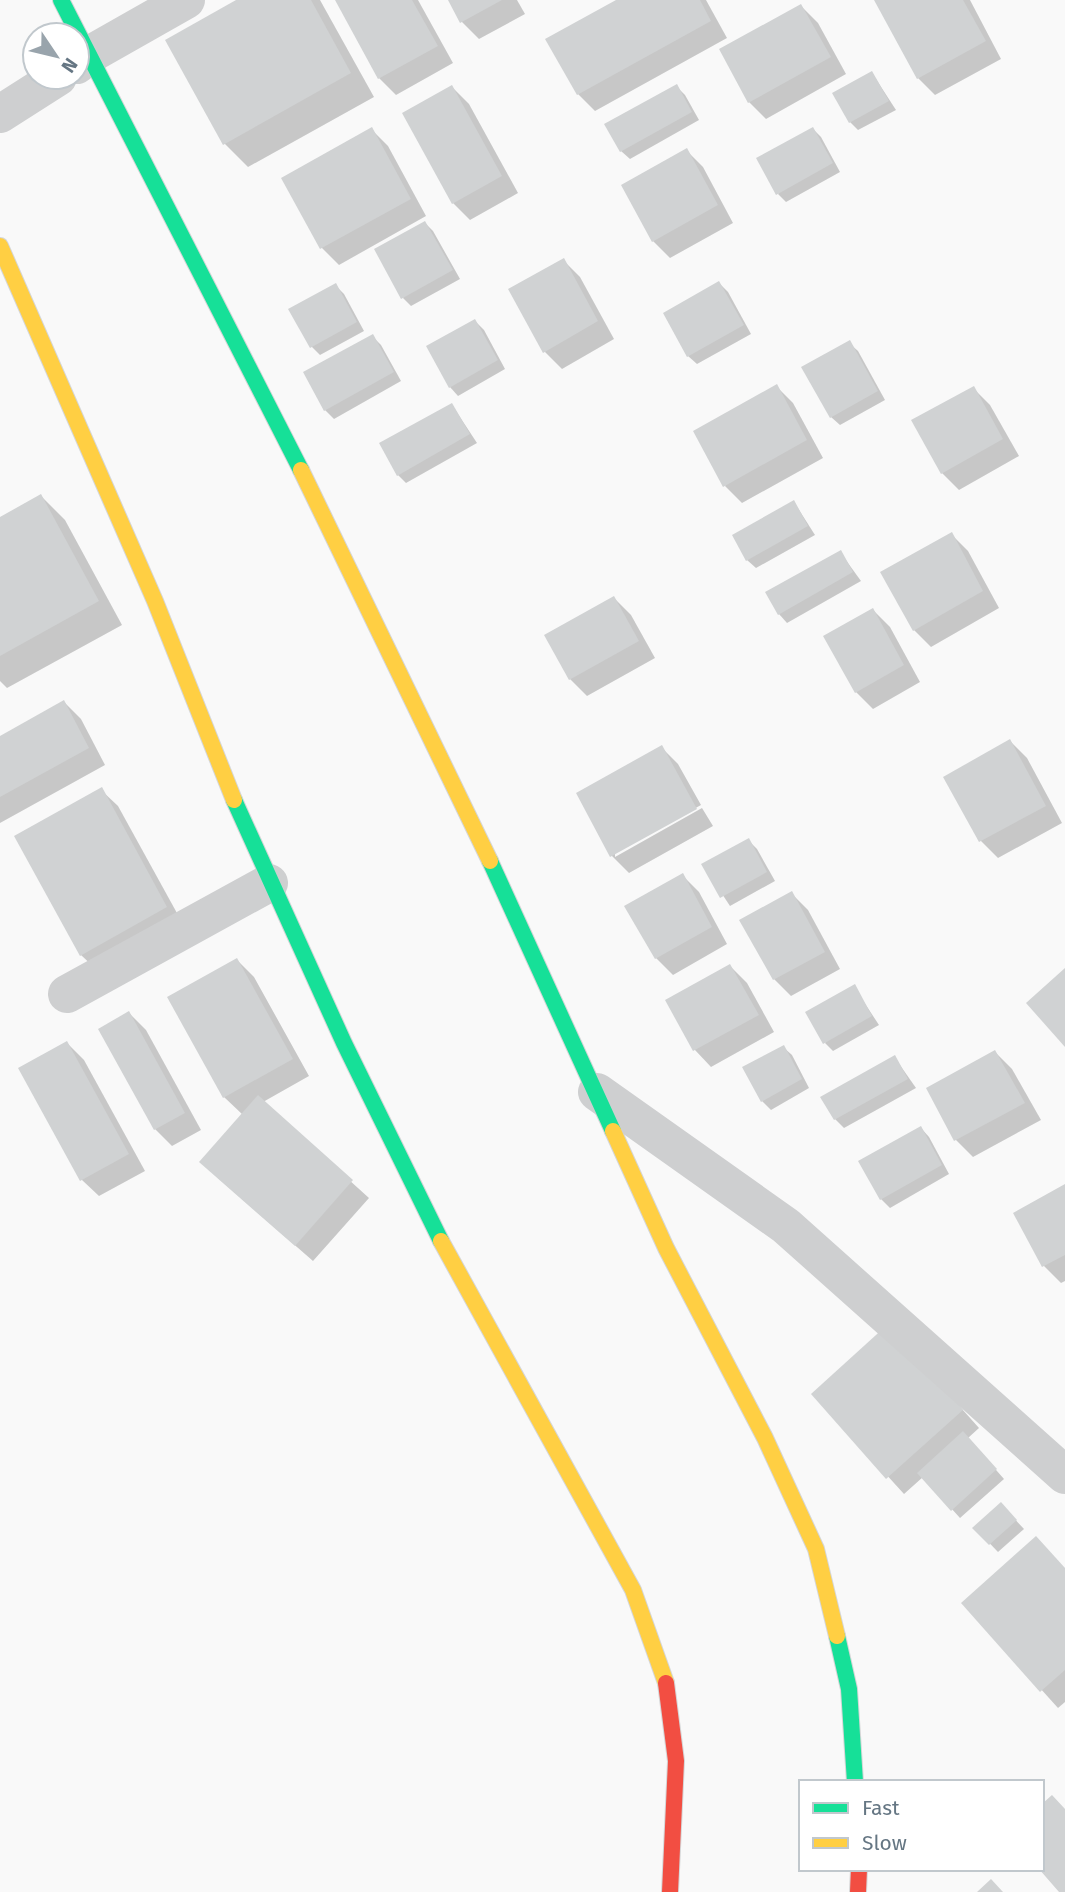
<svg xmlns="http://www.w3.org/2000/svg" width="1065" height="1892" font-family="'Fira Sans',sans-serif">
<style>
.shadow{fill:#0003}
.building{fill:#d0d2d3}
.lines{fill:none;stroke-linecap:round;stroke-linejoin:round}
.fast-casing{stroke:#d5d6d7;stroke-width:18}
.slow-casing{stroke:#d5d6d7;stroke-width:18}
.jam-casing{stroke:#d5d6d7;stroke-width:18}
.street{stroke:#cecfd0;stroke-width:38}
.fast{stroke:#16e098;stroke-width:16}
.slow{stroke:#ffcf43;stroke-width:16}
.jam{stroke:#f24e42;stroke-width:16}
</style>
<rect width="100%" height="100%" fill="#f9f9f9"/>
<g class="shadow">
<polygon points="240,0 320,0 374,97 248,167 224,143"/>
<polygon points="337,0 418,0 453,63 396,95 379,78"/>
<polygon points="450,0 517,0 525,14 479,39 462,22"/>
<polygon points="620,0 706,0 727,38 595,111 578,94 548,40"/>
<polygon points="876,0 970,0 1001,59 935,95 918,78"/>
<polygon points="801,6 818,23 846,74 766,119 749,102"/>
<polygon points="872,73 896,110 858,130 850,122"/>
<polygon points="676,86 685,95 699,120 630,159 621,151"/>
<polygon points="452,87 469,104 518,193 470,220 453,203"/>
<polygon points="371,129 388,146 426,216 339,265 322,248 283,179"/>
<polygon points="813,129 821,137 840,172 786,202 778,194"/>
<polygon points="686,150 703,167 733,223 670,258 653,241"/>
<polygon points="425,223 433,231 460,279 411,306 403,298"/>
<polygon points="563,260 580,277 614,339 562,369 545,352"/>
<polygon points="719,283 728,292 751,334 697,364 688,356"/>
<polygon points="335,285 344,294 364,331 320,355 311,346"/>
<polygon points="475,321 484,330 505,369 458,396 450,387"/>
<polygon points="373,337 381,345 401,381 334,419 325,410"/>
<polygon points="849,343 858,351 885,400 840,425 831,417"/>
<polygon points="776,386 793,403 823,458 742,503 725,486"/>
<polygon points="973,388 990,405 1019,456 959,490 942,473"/>
<polygon points="452,405 477,443 406,483 398,475"/>
<polygon points="41,496 65,520 122,625 7,688 0,681 0,519"/>
<polygon points="794,502 815,535 756,568 747,560"/>
<polygon points="951,534 968,551 999,608 931,647 914,630"/>
<polygon points="840,552 861,581 787,623 779,614"/>
<polygon points="614,598 631,615 655,658 587,696 570,679"/>
<polygon points="873,610 890,627 920,682 873,709 856,692"/>
<polygon points="64,702 81,719 105,765 0,823 0,738"/>
<polygon points="1010,741 1027,758 1062,823 998,858 981,841 945,777"/>
<polygon points="661,747 678,764 701,805 615,853 615,857 702,808 713,826 629,873 612,856 578,793"/>
<polygon points="101,790 118,806 183,924 98,971 81,955"/>
<polygon points="748,840 757,849 775,881 730,906 703,865"/>
<polygon points="682,875 699,892 727,944 673,975 656,958"/>
<polygon points="791,893 808,910 840,969 791,996 774,979"/>
<polygon points="237,960 254,977 309,1076 263,1102 369,1198 313,1261 218,1178 243,1115 224,1097"/>
<polygon points="730,966 747,983 774,1032 711,1067 695,1050 668,1000"/>
<polygon points="854,987 879,1025 833,1051 825,1043"/>
<polygon points="129,1013 146,1030 201,1130 172,1146 155,1129"/>
<polygon points="67,1043 84,1060 145,1171 99,1196 82,1180"/>
<polygon points="783,1047 792,1055 809,1088 771,1110 762,1101"/>
<polygon points="995,1052 1012,1069 1041,1120 973,1157 956,1140 928,1089"/>
<polygon points="895,1058 916,1088 844,1128 835,1119"/>
<polygon points="921,1128 929,1137 949,1174 890,1208 881,1199"/>
<polygon points="1065,1186 1065,1281 1061,1283 1044,1266 1015,1214"/>
<polygon points="904,1344 979,1428 968,1438 1004,1479 960,1518 923,1477 904,1494 813,1394"/>
<polygon points="1009,1513 1024,1529 998,1552 975,1528"/>
<polygon points="1065,1568 1065,1702 1058,1708 963,1603"/>
</g>
<g class="building">
<polygon points="236,0 311,0 351,73 223,145 165,40"/>
<polygon points="335,0 412,0 438,46 378,79"/>
<polygon points="448,0 502,0 460,23"/>
<polygon points="616,0 700,0 711,21 577,95 545,39"/>
<polygon points="874,0 963,0 986,41 917,79"/>
<polygon points="801,4 831,57 748,103 719,49"/>
<polygon points="872,71 889,101 849,123 832,93"/>
<polygon points="677,84 692,112 620,152 604,124"/>
<polygon points="452,85 502,176 452,204 402,113"/>
<polygon points="372,127 411,199 320,249 281,178"/>
<polygon points="813,127 833,163 776,195 756,158"/>
<polygon points="687,148 718,205 652,242 621,185"/>
<polygon points="425,221 453,270 401,299 374,249"/>
<polygon points="564,258 598,321 543,353 508,289"/>
<polygon points="719,281 744,325 687,357 663,313"/>
<polygon points="336,283 357,322 310,348 288,309"/>
<polygon points="475,319 498,360 449,388 426,346"/>
<polygon points="373,334 394,372 324,411 303,372"/>
<polygon points="850,340 878,391 830,418 801,367"/>
<polygon points="777,384 807,440 723,487 693,431"/>
<polygon points="974,386 1003,439 941,474 911,420"/>
<polygon points="452,403 470,434 397,476 379,443"/>
<polygon points="41,494 99,601 0,656 0,517"/>
<polygon points="794,500 808,526 746,561 732,535"/>
<polygon points="952,532 983,591 913,631 880,572"/>
<polygon points="841,550 853,572 778,615 765,592"/>
<polygon points="614,596 639,641 569,680 544,635"/>
<polygon points="873,608 904,665 855,693 823,636"/>
<polygon points="64,700 89,748 0,797 0,736"/>
<polygon points="1010,739 1046,806 979,842 943,777"/>
<polygon points="662,745 697,809 610,857 576,793"/>
<polygon points="102,787 167,907 80,956 14,836"/>
<polygon points="749,838 767,872 720,898 701,864"/>
<polygon points="683,873 712,927 655,959 624,906"/>
<polygon points="792,891 825,952 773,980 739,920"/>
<polygon points="237,958 293,1059 223,1098 167,997"/>
<polygon points="730,964 759,1015 693,1051 665,1000"/>
<polygon points="1065,968 1065,1047 1026,1003"/>
<polygon points="855,984 872,1016 823,1044 805,1012"/>
<polygon points="129,1011 185,1113 154,1130 98,1029"/>
<polygon points="67,1041 129,1154 80,1181 18,1068"/>
<polygon points="784,1045 802,1079 761,1102 742,1067"/>
<polygon points="995,1050 1025,1103 954,1141 926,1088"/>
<polygon points="895,1055 908,1079 834,1120 820,1097"/>
<polygon points="258,1095 353,1180 295,1246 199,1162"/>
<polygon points="921,1126 942,1165 880,1200 858,1161"/>
<polygon points="1065,1184 1065,1255 1042,1267 1013,1213"/>
<polygon points="887,1325 963,1410 886,1479 811,1394"/>
<polygon points="963,1431 997,1469 951,1511 917,1473"/>
<polygon points="1001,1502 1017,1520 989,1545 972,1528"/>
<polygon points="1036,1536 1065,1568 1065,1670 1040,1692 961,1603"/>
<polygon points="1052,1795 1065,1809 1065,1892 1059,1892 1039,1869 1042,1869 1042,1804"/>
<polygon points="991,1879 1003,1892 977,1892"/>
</g>
<g class="lines">
<g class="fast-casing">
<g id="fast">
<polyline points="61,0 301,470"/>
<polyline points="234,800 344,1043 441,1241"/>
<polyline points="490,861 613,1131"/>
<polyline points="837,1636 849,1689 855,1782"/>
</g>
</g>
<g class="slow-casing">
<g id="slow">
<polyline points="0,246 155,601 234,800"/>
<polyline points="301,470 490,861"/>
<polyline points="613,1131 666,1248 765,1438 816,1549 837,1636"/>
<polyline points="441,1241 633,1590 666,1683"/>
</g>
</g>
<g class="jam-casing">
<g id="jam">
<polyline points="666,1683 676,1761 670,1892"/>
<polyline points="858,1892 859,1869"/>
</g>
</g>
<g class="street">
<polyline points="77,65 89,55 186,0"/>
<polyline points="0,114 58,77"/>
<polyline points="67,994 269,883"/>
<polyline points="597,1092 786,1226 1065,1475"/>
</g>
<use href="#fast" class="fast"/>
<use href="#slow" class="slow"/>
<use href="#jam" class="jam"/>
</g>
<rect x="799" y="1780" width="245" height="91" fill="#ffffff" stroke="#c1c8cd" stroke-width="2"/>
<rect x="813" y="1803" width="35" height="10" fill="#16e098" stroke="#c1c8cd" stroke-width="2"/>
<text x="862" y="1815" font-size="21" fill="#657683">Fast</text>
<rect x="813" y="1838" width="35" height="10" fill="#ffcf43" stroke="#c1c8cd" stroke-width="2"/>
<text x="862" y="1850" font-size="21" fill="#657683">Slow</text>
<g transform="translate(56 56) rotate(125)"><circle r="33" fill="#ffffff" stroke="#c1c8cd" stroke-width="2"/>
<path d="M0-5L12 26L0 18L-12 26Z" fill="#99a4ac"/>
<text y="-10" font-size="19" font-weight="bold" text-anchor="middle" fill="#657683">N</text>
</g>
</svg>
